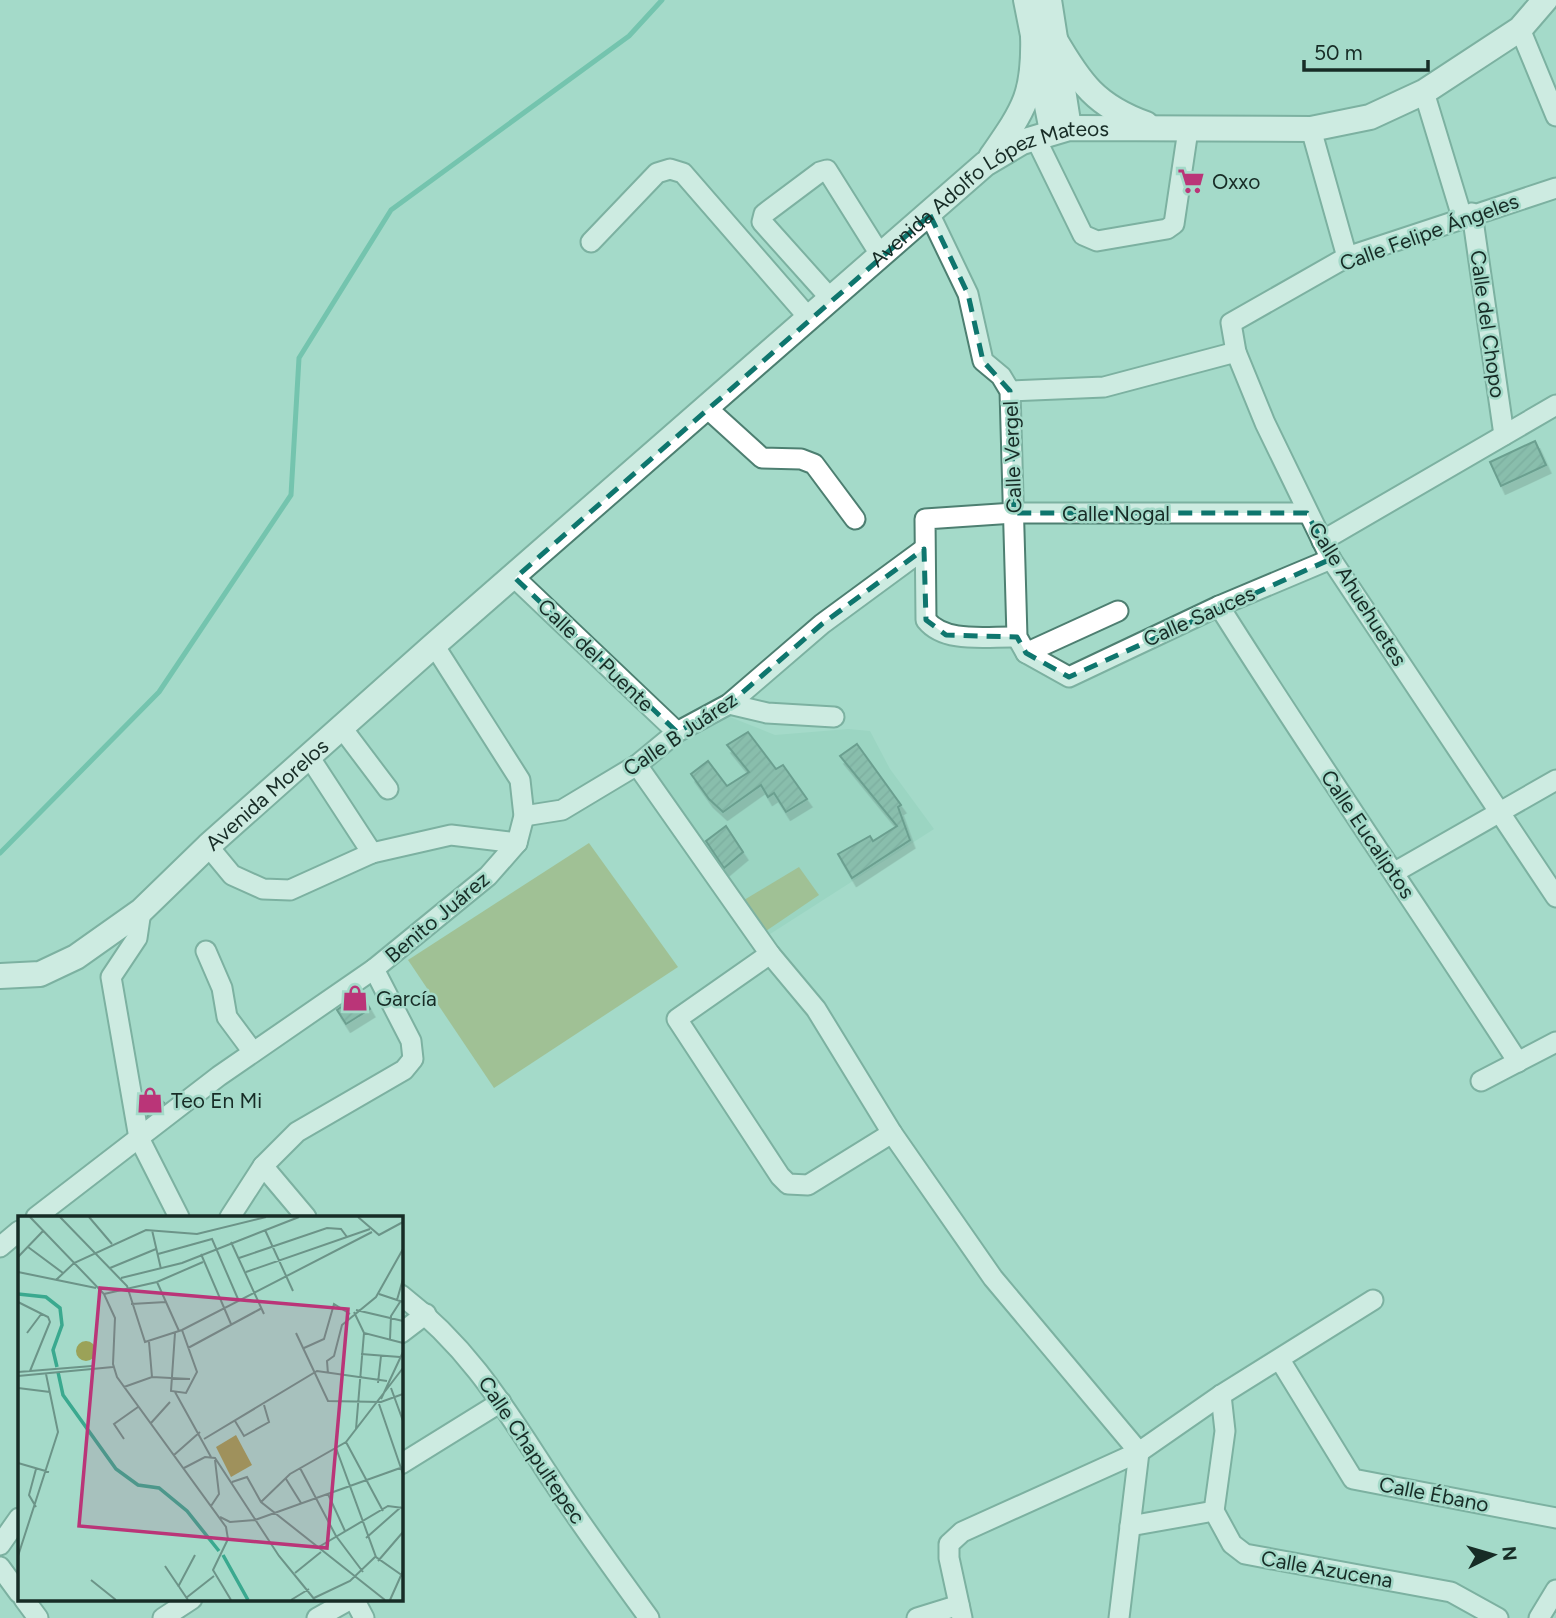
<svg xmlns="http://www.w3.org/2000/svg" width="1556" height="1618" font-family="Figtree,sans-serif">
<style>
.built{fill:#90cebb}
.garden{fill:#9ba258}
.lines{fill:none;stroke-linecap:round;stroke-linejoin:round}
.stream{stroke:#3aa98f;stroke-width:5}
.building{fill:url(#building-hatch);stroke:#26594c;stroke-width:2;filter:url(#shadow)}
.minor-casing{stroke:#4d7f71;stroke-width:23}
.major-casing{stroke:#4d7f71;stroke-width:28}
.minor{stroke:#fff;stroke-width:19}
.major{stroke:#fff;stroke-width:24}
.marked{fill:none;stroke:#0f766e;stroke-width:5;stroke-dasharray:14 9;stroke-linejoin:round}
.labels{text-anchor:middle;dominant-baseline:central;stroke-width:5;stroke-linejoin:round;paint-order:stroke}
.poi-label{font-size:21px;fill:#172c26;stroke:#a4dac9;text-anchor:start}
.street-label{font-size:21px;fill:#172c26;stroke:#a4dac9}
.inset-river{fill:none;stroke:#3aa98f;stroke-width:3.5}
.inset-road{fill:none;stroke:#6c9488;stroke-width:2}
.view{fill:#ba3578;fill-opacity:0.15;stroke:#ba3578;stroke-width:3.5}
.inset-edge{fill:none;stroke:#172c26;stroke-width:3.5}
</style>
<defs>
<pattern id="building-hatch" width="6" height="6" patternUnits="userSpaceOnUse" patternTransform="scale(1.75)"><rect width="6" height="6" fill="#679b8b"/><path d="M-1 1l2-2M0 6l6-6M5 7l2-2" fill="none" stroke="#547f71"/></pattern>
<filter id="shadow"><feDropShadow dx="4.5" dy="8" stdDeviation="0" flood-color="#0004"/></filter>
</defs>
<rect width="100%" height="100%" fill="#a4dac9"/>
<polygon class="built" points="720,713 775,735 848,729 870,731 890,769 934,829 767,936 645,766"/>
<g class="garden">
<polygon points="589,843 678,967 494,1088 408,960"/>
<polygon points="799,867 819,895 766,931 744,900"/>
</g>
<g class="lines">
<polyline class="stream" points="0,853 159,692 291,495 299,358 391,210 629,36 662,0"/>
</g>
<g class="building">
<polygon points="1535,441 1546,465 1501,486 1490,462"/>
<polygon points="748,732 776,769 783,765 807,799 786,812 774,793 768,797 761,785 723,812 709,799 691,774 708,761 727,786 749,772 727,745"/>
<polygon points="857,744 901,805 898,807 910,840 852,878 838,854 870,836 873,841 897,826 840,756"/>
<polygon points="726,826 743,852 724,868 706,841"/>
<polygon points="361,993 370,1009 346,1024 337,1010"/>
<polygon points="153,1091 164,1103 148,1116 144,1095"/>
</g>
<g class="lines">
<g class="minor-casing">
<g id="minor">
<polyline points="1520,29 1556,116"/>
<polyline points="1424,92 1462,217"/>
<polyline points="1311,129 1347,257"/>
<polyline points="1035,137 1083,235 1097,241 1167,229 1174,224 1188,130"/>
<polyline points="1556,188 1347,257 1231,323 1236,352 1265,423 1331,559 1556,897"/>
<polyline points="1472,213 1504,435"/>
<polyline points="930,215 968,294 983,361 1001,376 1010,391 1017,637 1026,653 1069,677 1219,606 1331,559"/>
<polyline points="591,242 657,173 670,169 683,173 809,318"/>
<polyline points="831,299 762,222 764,214 820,172 827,170 881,256"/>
<polyline points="1010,391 1104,387 1236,352"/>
<polyline points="708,409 762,458 801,459 814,464 855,519"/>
<polyline points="1322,541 1556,405"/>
<polyline points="515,578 677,732"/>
<path d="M1219,606C1316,760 1419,909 1518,1062"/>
<path d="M1017,637C988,636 945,644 926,620L925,519L1014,513H1307"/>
<polyline points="1026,653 1118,611"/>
<polyline points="729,704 767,713 834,717"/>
<polyline points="342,728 388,789"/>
<polyline points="310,758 372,853"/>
<polyline points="637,765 770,954 816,1009 892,1133 993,1278 1139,1452 1119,1618"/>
<polyline points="524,816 562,810 637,765 677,732 729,704 822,624 924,549"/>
<polyline points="208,846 232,875 263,889 290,890 372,853 451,835 517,843"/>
<polyline points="1395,872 1556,780"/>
<polyline points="141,911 137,938 111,977 139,1138 179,1217"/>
<polyline points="206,951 222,988 227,1017 253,1052"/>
<polyline points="770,954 677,1019 780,1176 788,1184 808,1185 892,1133"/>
<polyline points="1481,1081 1556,1042"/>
<polyline points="263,1166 306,1217"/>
<polyline points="36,1217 219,1076 374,969 488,876 517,843 524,816 520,780 434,645"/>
<polyline points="230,1217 263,1166 297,1132 404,1070 413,1059 411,1041 374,969"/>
<polyline points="0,1247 19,1231"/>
<path d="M401,1295C472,1350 506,1410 554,1483C584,1529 617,1574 649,1618"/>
<polyline points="401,1333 426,1314"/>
<polyline points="1280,1360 1353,1479 1556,1518"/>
<polyline points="401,1464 501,1402"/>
<polyline points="1214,1511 1225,1431 1221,1395"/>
<polyline points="1130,1526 1214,1511 1232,1544 1245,1554 1451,1592 1498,1618"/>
<polyline points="0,1545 19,1518"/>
<polyline points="0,1567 19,1593"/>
<polyline points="24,1599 38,1618"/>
<polyline points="354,1599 364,1618"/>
<polyline points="163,1618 192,1599"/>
<polyline points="317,1618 351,1599"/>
<polyline points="917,1618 959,1605"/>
<polyline points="962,1618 949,1558 949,1544 962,1532 1139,1452 1221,1395 1373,1300"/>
<polyline points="1539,1618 1556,1590"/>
</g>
</g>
<g class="major-casing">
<g id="major">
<polyline points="1026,0 1052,131"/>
<polyline points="1049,0 1069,128"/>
<path d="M1054,38C1080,83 1096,106 1146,124"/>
<path d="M991,157C1025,108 1035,94 1033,33"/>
<path id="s1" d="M0,976L40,974L76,957L141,911L208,846L434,645L985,164L1022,142L1069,128L1311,129L1370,117L1424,92L1520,29L1545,0"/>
</g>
</g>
<use href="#minor" class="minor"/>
<use href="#major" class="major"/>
</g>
<path d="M0 0H1556V1618H0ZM930,215L968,294L983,361L1010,391L1014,513H1307L1331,559L1069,677L1026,653L1017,637L946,635L926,620L924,549L822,624L729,704L677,732L515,578Z" fill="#a4dac9" fill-opacity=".55" fill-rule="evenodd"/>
<path class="marked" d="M930,215L968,294L983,361L1010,391L1014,513H1307L1331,559L1069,677L1026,653L1017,637L946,635L926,620L924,549L822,624L729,704L677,732L515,578Z"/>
<defs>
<g id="supermarket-bare" transform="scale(2.1)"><path d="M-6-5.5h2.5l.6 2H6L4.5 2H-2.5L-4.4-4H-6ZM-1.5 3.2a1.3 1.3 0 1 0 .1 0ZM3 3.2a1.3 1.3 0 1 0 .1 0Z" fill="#ba3578" stroke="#a4dac9" stroke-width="2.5" paint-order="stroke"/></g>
<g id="shop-bare" transform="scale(2.1)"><path d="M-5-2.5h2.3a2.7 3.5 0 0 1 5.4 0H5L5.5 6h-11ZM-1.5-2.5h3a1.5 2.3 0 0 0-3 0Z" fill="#ba3578" stroke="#a4dac9" stroke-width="2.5" paint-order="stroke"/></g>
</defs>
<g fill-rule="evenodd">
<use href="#supermarket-bare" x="1191" y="181"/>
<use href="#shop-bare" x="355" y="998"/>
<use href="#shop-bare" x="150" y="1100"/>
</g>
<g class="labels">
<g class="poi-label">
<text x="1212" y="181">Oxxo</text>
<text x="376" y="998">García</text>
<text x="171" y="1100">Teo En Mi</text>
</g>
<g class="street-label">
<text stroke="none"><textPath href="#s1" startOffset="1278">Avenida Adolfo López Mateos</textPath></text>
<text transform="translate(1429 232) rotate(-20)">Calle Felipe Ángeles</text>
<text transform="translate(1488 324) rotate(82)">Calle del Chopo</text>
<text transform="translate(1012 457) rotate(-92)">Calle Vergel</text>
<text x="1116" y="513">Calle Nogal</text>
<text transform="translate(1358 594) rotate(58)">Calle Ahuehuetes</text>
<text transform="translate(1199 616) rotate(-24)">Calle Sauces</text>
<text transform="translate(596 655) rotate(44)">Calle del Puente</text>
<text transform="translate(680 734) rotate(-34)">Calle B Juárez</text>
<text stroke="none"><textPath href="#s1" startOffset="331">Avenida Morelos</textPath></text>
<text transform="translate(1368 834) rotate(56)">Calle Eucaliptos</text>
<text transform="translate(437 917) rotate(-40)">Benito Juárez</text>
<text transform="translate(532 1450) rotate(56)">Calle Chapultepec</text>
<text transform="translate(1434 1494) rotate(11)">Calle Ébano</text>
<text transform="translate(1327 1569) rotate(10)">Calle Azucena</text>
</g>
</g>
<g transform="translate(18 1216)">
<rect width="385" height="385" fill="#a4dac9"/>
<path d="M58 135a10 10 0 1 1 20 0a10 10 0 1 1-20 0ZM218,219L234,249L213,261L198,231Z" fill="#9ba258"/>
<path class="inset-river" d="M0,78L28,81L42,92L44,109L35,134L39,151M40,156L45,179L98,253L120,269L141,272L169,295L201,335M205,339L230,384"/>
<path class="inset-road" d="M12,1L86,78L97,102L95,148L99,161L208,311L210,323L195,354L213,384M42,1L109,70L127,126L164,114L354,16M71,1L94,28M340,1L361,19L385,6M134,14L143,53M247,14L275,75M213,26L246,98M10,31L45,57M140,38L194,23L220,83M183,38L213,108M0,41L25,15M221,42L309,12L323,13L329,21M92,52L138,33M0,56L78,72M228,56L352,13M103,62L164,47L281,1M38,64L56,47L128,14L179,18L248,1M139,66L161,115M86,78L139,66L185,46M361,78L385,86M379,84L385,63M0,86L30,101L32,106L12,155M113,88L148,86M338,94L385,105M336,96L346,117L385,127M9,117L24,97M157,117L153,175L168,177L179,156L164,114M278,117L310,185L363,186L385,178M372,123L373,100L382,86M131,126L134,161M170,132L244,92M286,132L306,123L316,88L332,98M343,138L382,141M0,156L74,150M310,158L309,145L316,140L324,109L358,81L385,33M0,160L95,151M360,167L363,140M106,171L134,161L172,163M0,172L32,176M373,172L385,205M157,176L193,241M363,183L385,136M361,188L385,258M217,205L226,220L251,206L246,189M133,207L152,186M338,213L346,117M106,223L96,208L120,191M186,223L299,155L369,165M328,226L365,295M318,232L358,341L385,360M156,239L182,216M0,247L31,256M166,252L187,241L197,242L261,340L297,384M282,252L318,320L345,356M18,253L11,279L18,291M268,263L283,287M214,266L229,261L243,286L367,384M310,278L327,315M243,286L272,258L328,226L385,152M193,290L201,278L197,244M202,301L212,306L237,304L385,251M348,322L383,291M299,332L370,290L385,292M0,340L40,216L28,158M360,345L385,316M147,350L170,384M277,357L303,336M73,364L98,384M160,371L177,339M168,382L196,360M296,382L332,365L357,341M273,384L291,373M372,384L385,355"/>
<path class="view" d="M82,72L330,93L309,332L61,310Z"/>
<rect width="385" height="385" class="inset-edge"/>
</g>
<g transform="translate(1493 1555) rotate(85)" stroke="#a4dac9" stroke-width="5" paint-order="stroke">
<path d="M0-5L12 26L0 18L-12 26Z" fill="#172c26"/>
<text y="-10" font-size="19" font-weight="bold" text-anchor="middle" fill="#172c26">N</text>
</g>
<path d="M1304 60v10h124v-10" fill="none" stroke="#172c26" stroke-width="3.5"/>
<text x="1314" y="60" font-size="21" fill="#172c26" stroke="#a4dac9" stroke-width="5" paint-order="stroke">50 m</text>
</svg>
